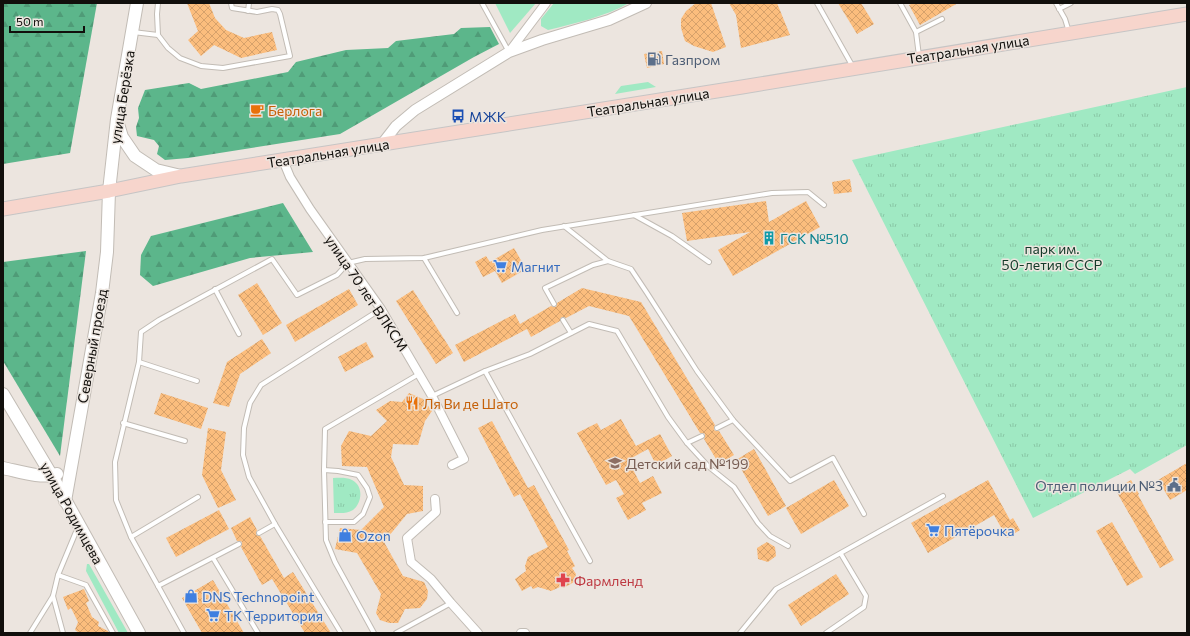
<svg xmlns="http://www.w3.org/2000/svg" width="1190" height="636" font-family="Commissioner,sans-serif">
<style>
.grass{fill:#a0e9c3}
.forest{fill:url(#forest-firs)}
.park{fill:url(#park-tufts)}
.building{fill:url(#building-cross-hatch)}
.lines{fill:none;stroke-linecap:round;stroke-linejoin:round}
.service-casing{stroke:#c2bcb5;stroke-width:6}
.minor-casing{stroke:#c2bcb5;stroke-width:10}
.tertiary-casing{stroke:#c2bcb5;stroke-width:12}
.secondary-casing{stroke:#c2bcb5;stroke-width:14}
.primary-casing{stroke:#c6c5c5;stroke-width:15}
.service{stroke:#fff;stroke-width:4}
.minor{stroke:#fff;stroke-width:8}
.tertiary{stroke:#fff;stroke-width:10}
.secondary{stroke:#fff;stroke-width:12}
.primary{stroke:#f7d5cc;stroke-width:13}
.labels{text-anchor:middle;dominant-baseline:central;stroke-width:3;stroke-linejoin:round;paint-order:stroke}
.street-label{font-size:14px;fill:#110f0c;stroke:#ece5df}
.service-label{font-size:14px;fill:#4e5e75;stroke:#ece5df;text-anchor:start}
.food-label{font-size:14px;fill:#c56008;stroke:#ece5df;text-anchor:start}
.transit-label{font-size:14px;fill:#164399;stroke:#ece5df;text-anchor:start}
.culture-label{font-size:14px;fill:#0d838f;stroke:#ece5df;text-anchor:start}
.park-label{font-size:14px;fill:#133b29;stroke:#ece5df}
.shop-label{font-size:14px;fill:#366cbe;stroke:#ece5df;text-anchor:start}
.education-label{font-size:14px;fill:#785e54;stroke:#ece5df;text-anchor:start}
.health-label{font-size:14px;fill:#be3a42;stroke:#ece5df;text-anchor:start}
</style>
<defs>
<pattern id="forest-firs" width="22" height="20" patternUnits="userSpaceOnUse"><rect width="22" height="20" fill="#5cb68b"/><path d="M5 1l3.5 6h-7zM16 11l3.5 6h-7z" fill="#4f9b77"/></pattern>
<pattern id="park-tufts" width="24" height="20" patternUnits="userSpaceOnUse"><rect width="24" height="20" fill="#a0e9c3"/><path d="M3 7l-1-3M5 7V3M7 7l1-3M15 17l-1-3M17 17v-4M19 17l1-3" fill="none" stroke="#89c7a6"/></pattern>
<pattern id="building-cross-hatch" width="8" height="8" patternUnits="userSpaceOnUse"><rect width="8" height="8" fill="#fbbd7d"/><path d="M0 0l8 8M0 8l8-8" fill="none" stroke="#d6a16b"/></pattern>
</defs>
<rect width="100%" height="100%" fill="#ece5df"/>
<g class="grass">
<polygon points="495,3 536,3 510,33"/>
<path d="M554,3H629C604,17 576,23 548,30L541,26V19Z"/>
<polygon points="648,82 656,87 615,94 621,86"/>
<polygon points="87,564 89,564 128,633 119,633 86,571"/>
</g>
<g class="forest">
<polygon points="3,3 97,3 70,153 3,164"/>
<polygon points="490,27 499,44 474,57 340,134 188,158 165,160 157,154 159,146 154,140 137,136 136,127 139,118 138,108 145,90 189,83 201,89 288,72 296,62 346,50 388,48 396,41 454,34 461,28"/>
<polygon points="283,203 313,252 250,258 153,286 140,275 141,255 151,236"/>
<polygon points="86,251 60,456 3,361 3,262"/>
</g>
<g class="park">
<polygon points="1187,87 1187,445 1135,474 1130,469 1033,518 852,160"/>
<path d="M333,478C339,478 346,477 352,480C364,486 362,503 353,510C347,514 340,513 334,513Z"/>
</g>
<g class="building">
<polygon points="187,3 209,3 215,18 226,30 244,38 272,32 277,50 241,58 214,45 201,56 188,40 198,31"/>
<polygon points="696,3 711,3 726,47 713,52 694,46 685,41 681,28 681,19 686,11"/>
<polygon points="729,3 777,3 790,35 741,48 736,15"/>
<polygon points="838,3 861,3 874,24 857,34"/>
<polygon points="913,3 958,3 920,25 909,5"/>
<polygon points="662,51 664,64 647,68 644,54"/>
<polygon points="850,179 852,192 834,194 832,182"/>
<polygon points="766,201 769,222 806,201 820,227 733,276 718,250 750,232 687,241 682,213"/>
<polygon points="514,248 526,269 502,283 495,271 483,277 475,262 486,256 490,262"/>
<polygon points="257,283 282,323 263,335 238,295"/>
<polygon points="582,288 641,302 715,425 714,427 714,430 716,431 719,431 734,455 719,464 704,439 705,437 705,434 703,433 700,433 629,316 589,306 566,318 564,317 562,317 560,319 560,321 531,337 527,329 464,362 455,345 515,314 520,324 551,306 554,307 556,307 557,303"/>
<polygon points="349,289 358,305 295,342 286,325"/>
<polygon points="413,290 453,353 436,364 396,301"/>
<polygon points="262,339 271,353 240,374 229,407 213,403 227,362"/>
<polygon points="366,342 374,357 345,372 338,357"/>
<polygon points="161,393 208,408 201,429 154,414"/>
<polygon points="409,393 423,399 432,411 425,421 418,445 393,444 391,457 404,485 423,486 423,511 407,514 384,542 403,576 424,582 428,591 427,599 420,608 405,609 398,623 389,623 380,620 376,613 381,594 357,553 335,549 340,528 361,530 384,507 367,467 342,466 341,446 349,431 371,436 387,421 376,410 390,401 402,402"/>
<polygon points="621,419 636,446 660,434 672,456 656,465 648,449 628,460 640,483 653,476 662,493 642,503 646,510 628,520 616,498 624,494 616,480 606,485 577,433 597,423 601,430"/>
<polygon points="492,421 528,488 534,485 569,550 567,551 575,566 572,568 576,574 574,582 564,588 560,587 551,591 538,587 533,589 531,586 522,591 515,579 526,571 525,566 528,557 548,547 520,494 514,497 478,428"/>
<polygon points="208,428 226,432 221,470 236,500 218,508 202,475"/>
<polygon points="754,449 786,506 768,516 736,460"/>
<polygon points="1187,463 1187,490 1170,500 1158,480"/>
<polygon points="834,480 849,506 801,534 786,508"/>
<polygon points="988,480 1010,520 1013,518 1020,530 1007,538 994,515 928,553 911,523"/>
<polygon points="1131,480 1139,494 1138,495 1174,560 1160,568 1115,489"/>
<polygon points="219,510 229,529 176,557 166,538"/>
<polygon points="250,517 257,530 256,533 256,535 260,536 284,578 293,572 331,633 305,633 272,579 262,585 241,547 242,545 242,542 240,541 237,541 231,528"/>
<polygon points="1112,522 1143,577 1127,586 1096,531"/>
<polygon points="767,542 775,547 776,556 768,562 758,559 757,548"/>
<polygon points="836,574 849,594 801,626 788,605"/>
<polygon points="213,580 244,633 202,633 182,598"/>
<polygon points="84,589 89,601 86,603 92,617 99,622 98,626 108,631 109,633 79,633 75,630 78,622 71,608 68,610 63,597"/>
</g>
<g class="lines">
<g class="service-casing">
<g id="service">
<polyline points="158,3 157,14 158,35 168,48 180,58 201,66 223,68 290,56 280,14 278,10 272,9 257,12 232,8 231,3"/>
<polyline points="482,3 509,52"/>
<polyline points="817,3 853,67"/>
<polyline points="900,3 916,32 919,56"/>
<polyline points="1056,3 1065,19 1069,32"/>
<polyline points="1059,9 1071,3"/>
<polyline points="248,11 249,3"/>
<polyline points="133,32 158,35"/>
<polyline points="916,32 942,19"/>
<polyline points="634,215 672,236 709,262"/>
<polyline points="564,226 608,261"/>
<polyline points="424,258 457,313"/>
<polyline points="215,289 239,334"/>
<polyline points="554,304 545,288 593,265 608,261 631,269 647,293 697,371 733,420 790,481 833,458 864,514"/>
<polyline points="563,320 571,333"/>
<polyline points="139,362 197,381"/>
<polyline points="485,371 530,354 589,324 617,331 668,417 687,443 709,467 734,487 758,523 770,536 788,546"/>
<polyline points="432,396 485,371 590,561"/>
<polyline points="123,423 185,441"/>
<polyline points="717,428 733,420"/>
<polyline points="687,443 702,436"/>
<polyline points="324,470 338,471 358,475 367,488 370,497 363,514 354,522 325,522"/>
<polyline points="78,527 58,575 86,585 113,633"/>
<polyline points="259,533 275,524"/>
<polyline points="131,537 198,497"/>
<polyline points="213,558 258,633"/>
<polyline points="158,586 239,544"/>
<polyline points="53,596 63,633"/>
<polyline points="30,633 53,596 58,575"/>
<polyline points="184,633 131,537 116,500 115,462 139,362 141,332 159,320 272,259 297,295 337,275 348,263 365,259 424,258 542,230 772,193 808,192 824,205"/>
<polyline points="341,633 275,524 249,477 243,455 244,428 250,403 261,385 381,309"/>
<polyline points="374,633 335,562 326,540 324,470 325,429 419,374"/>
<polyline points="396,633 451,603"/>
<polyline points="740,633 776,589 943,496"/>
<polyline points="826,633 864,607 866,596 841,554"/>
</g>
</g>
<g class="minor-casing">
<g id="minor">
<polyline points="509,52 546,3"/>
<polyline points="283,160 290,177 310,209 381,309 432,396 464,459 452,465"/>
<polyline points="435,499 436,512 407,538 411,562 431,579 451,603 478,633"/>
<polyline points="521,633 525,633"/>
</g>
</g>
<g class="tertiary-casing">
<polyline id="tertiary" points="382,144 396,126 415,110 509,52 542,40 609,20 646,3"/>
</g>
<g class="secondary-casing">
<g id="secondary">
<polyline points="118,124 122,137 135,156 156,170 181,176"/>
<polyline points="3,394 52,476 139,633"/>
<path d="M3,468C18,471 41,479 57,474"/>
<polyline points="65,501 102,293 107,252 109,191 117,119 137,3"/>
</g>
</g>
<g class="primary-casing">
<polyline id="primary" points="3,209 109,191 181,176 742,87 1187,14"/>
</g>
<use href="#service" class="service"/>
<use href="#minor" class="minor"/>
<use href="#tertiary" class="tertiary"/>
<use href="#secondary" class="secondary"/>
<use href="#primary" class="primary"/>
</g>
<defs>
<g id="fuel-bare" transform="scale(1.08)"><path d="M-5.5-6h7V0h2V4h1.3V-2.5L3-4.5l.8-.8L6-3V5H2.5V1h-1V6h-7ZM-4.2-4.7v3.2H.2V-4.7Z" fill="#5c6f8a" stroke="#ece5df" stroke-width="2.5" paint-order="stroke"/></g>
<g id="cafe-bare" transform="scale(1.08)"><path d="M-5.5-4.5H6V0H3Q3 3.5 0 3.5H-2.5Q-5.5 3.5-5.5 0ZM3-3.2v2h1.7v-2ZM-6 4.5H4V6H-6Z" fill="#e8710a" stroke="#ece5df" stroke-width="2.5" paint-order="stroke"/></g>
<g id="bus-bare" transform="scale(1.08)"><path d="M-5-6H5V4H4V6H2V4H-2V6H-4V4H-5ZM-3.5-4V0h7V-4ZM-3.5 1.2v1.5H-2V1.2ZM2 1.2v1.5H3.5V1.2Z" fill="#1a4fb4" stroke="#ece5df" stroke-width="2.5" paint-order="stroke"/></g>
<g id="building-bare" transform="scale(1.08)"><path d="M-4-6H4V6H1V3H-1V6H-4ZM-2.5-4.3h1.7v1.8h-1.7ZM.8-4.3h1.7v1.8H.8ZM-2.5-1h1.7V.8h-1.7ZM.8-1h1.7V.8H.8Z" fill="#0f9aa8" stroke="#ece5df" stroke-width="2.5" paint-order="stroke"/></g>
<g id="supermarket-bare" transform="scale(1.08)"><path d="M-6-5.5h2.5l.6 2H6L4.5 2H-2.5L-4.4-4H-6ZM-1.5 3.2a1.3 1.3 0 1 0 .1 0ZM3 3.2a1.3 1.3 0 1 0 .1 0Z" fill="#3f7fe0" stroke="#ece5df" stroke-width="2.5" paint-order="stroke"/></g>
<g id="restaurant-bare" transform="scale(1.08)"><path d="M-5-6h1v4h1v-4h1v4h1v-4h1v5L-1.5 .5V6h-2V.5L-5-1ZM5-6V6H3V1.5H1.5Q1.5-4 5-6Z" fill="#e8710a" stroke="#ece5df" stroke-width="2.5" paint-order="stroke"/></g>
<g id="school-bare" transform="scale(1.08)"><path d="M0-5L7-2L0 1L-7-2ZM-4 1L0 2.5L4 1V4Q0 6-4 4Z" fill="#8d6e63" stroke="#ece5df" stroke-width="2.5" paint-order="stroke"/></g>
<g id="civic-bare" transform="scale(1.08)"><path d="M-.6-6.5H3V-4.5H.6V-3L4-1V1h2V6H-6V1h2V-1L-.6-3ZM-1.2 2.5V6h2.4V2.5Z" fill="#5c6f8a" stroke="#ece5df" stroke-width="2.5" paint-order="stroke"/></g>
<g id="shop-bare" transform="scale(1.08)"><path d="M-5-2.5h2.3a2.7 3.5 0 0 1 5.4 0H5L5.5 6h-11ZM-1.5-2.5h3a1.5 2.3 0 0 0-3 0Z" fill="#3f7fe0" stroke="#ece5df" stroke-width="2.5" paint-order="stroke"/></g>
<g id="pharmacy-bare" transform="scale(1.08)"><path d="M-2-6h4v4h4v4h-4v4h-4v-4h-4v-4h4Z" fill="#e0444e" stroke="#ece5df" stroke-width="2.5" paint-order="stroke"/></g>
</defs>
<g fill-rule="evenodd">
<use href="#fuel-bare" x="654" y="59"/>
<use href="#cafe-bare" x="257" y="110"/>
<use href="#bus-bare" x="458" y="116"/>
<use href="#building-bare" x="769" y="238"/>
<use href="#supermarket-bare" x="500" y="266"/>
<use href="#restaurant-bare" x="412" y="403"/>
<use href="#school-bare" x="615" y="463"/>
<use href="#civic-bare" x="1174" y="485"/>
<use href="#supermarket-bare" x="933" y="530"/>
<use href="#shop-bare" x="345" y="535"/>
<use href="#pharmacy-bare" x="563" y="580"/>
<use href="#shop-bare" x="191" y="596"/>
<use href="#supermarket-bare" x="213" y="615"/>
</g>
<g class="labels">
<g class="street-label">
<text transform="translate(968 49) rotate(-9)">Театральная улица</text>
<text transform="translate(122 97) rotate(-81)">улица Берёзка</text>
<text transform="translate(648 102) rotate(-9)">Театральная улица</text>
<text transform="translate(328 153) rotate(-9)">Театральная улица</text>
<text transform="translate(367 293) rotate(56)">улица 70 лет ВЛКСМ</text>
<text transform="translate(92 346) rotate(-80)">Северный проезд</text>
<text transform="translate(72 513) rotate(61)">улица Родимцева</text>
</g>
<g class="service-label">
<text x="665" y="59">Газпром</text>
<text x="1163" y="485" text-anchor="end">Отдел полиции №3</text>
</g>
<g class="food-label">
<text x="268" y="110">Берлога</text>
<text x="423" y="403">Ля Ви де Шато</text>
</g>
<g class="transit-label">
<text x="469" y="116">МЖК</text>
</g>
<g class="culture-label">
<text x="780" y="238">ГСК №510</text>
</g>
<g class="park-label">
<text x="1052" y="248">парк им.<tspan x="1052" dy="16">50-летия СССР</tspan></text>
</g>
<g class="shop-label">
<text x="511" y="266">Магнит</text>
<text x="944" y="530">Пятёрочка</text>
<text x="356" y="535">Ozon</text>
<text x="202" y="596">DNS Technopoint</text>
<text x="224" y="615">ТК Территория</text>
</g>
<g class="education-label">
<text x="626" y="463">Детский сад №199</text>
</g>
<g class="health-label">
<text x="574" y="580">Фармленд</text>
</g>
</g>
<rect width="1190" height="636" fill="none" stroke="#110f0c" stroke-width="8"/>
<path d="M10 26v6h74v-6" fill="none" stroke="#110f0c" stroke-width="2"/>
<text x="16" y="26" font-size="12" fill="#110f0c" stroke="#ece5df" stroke-width="3" paint-order="stroke">50 m</text>
</svg>
